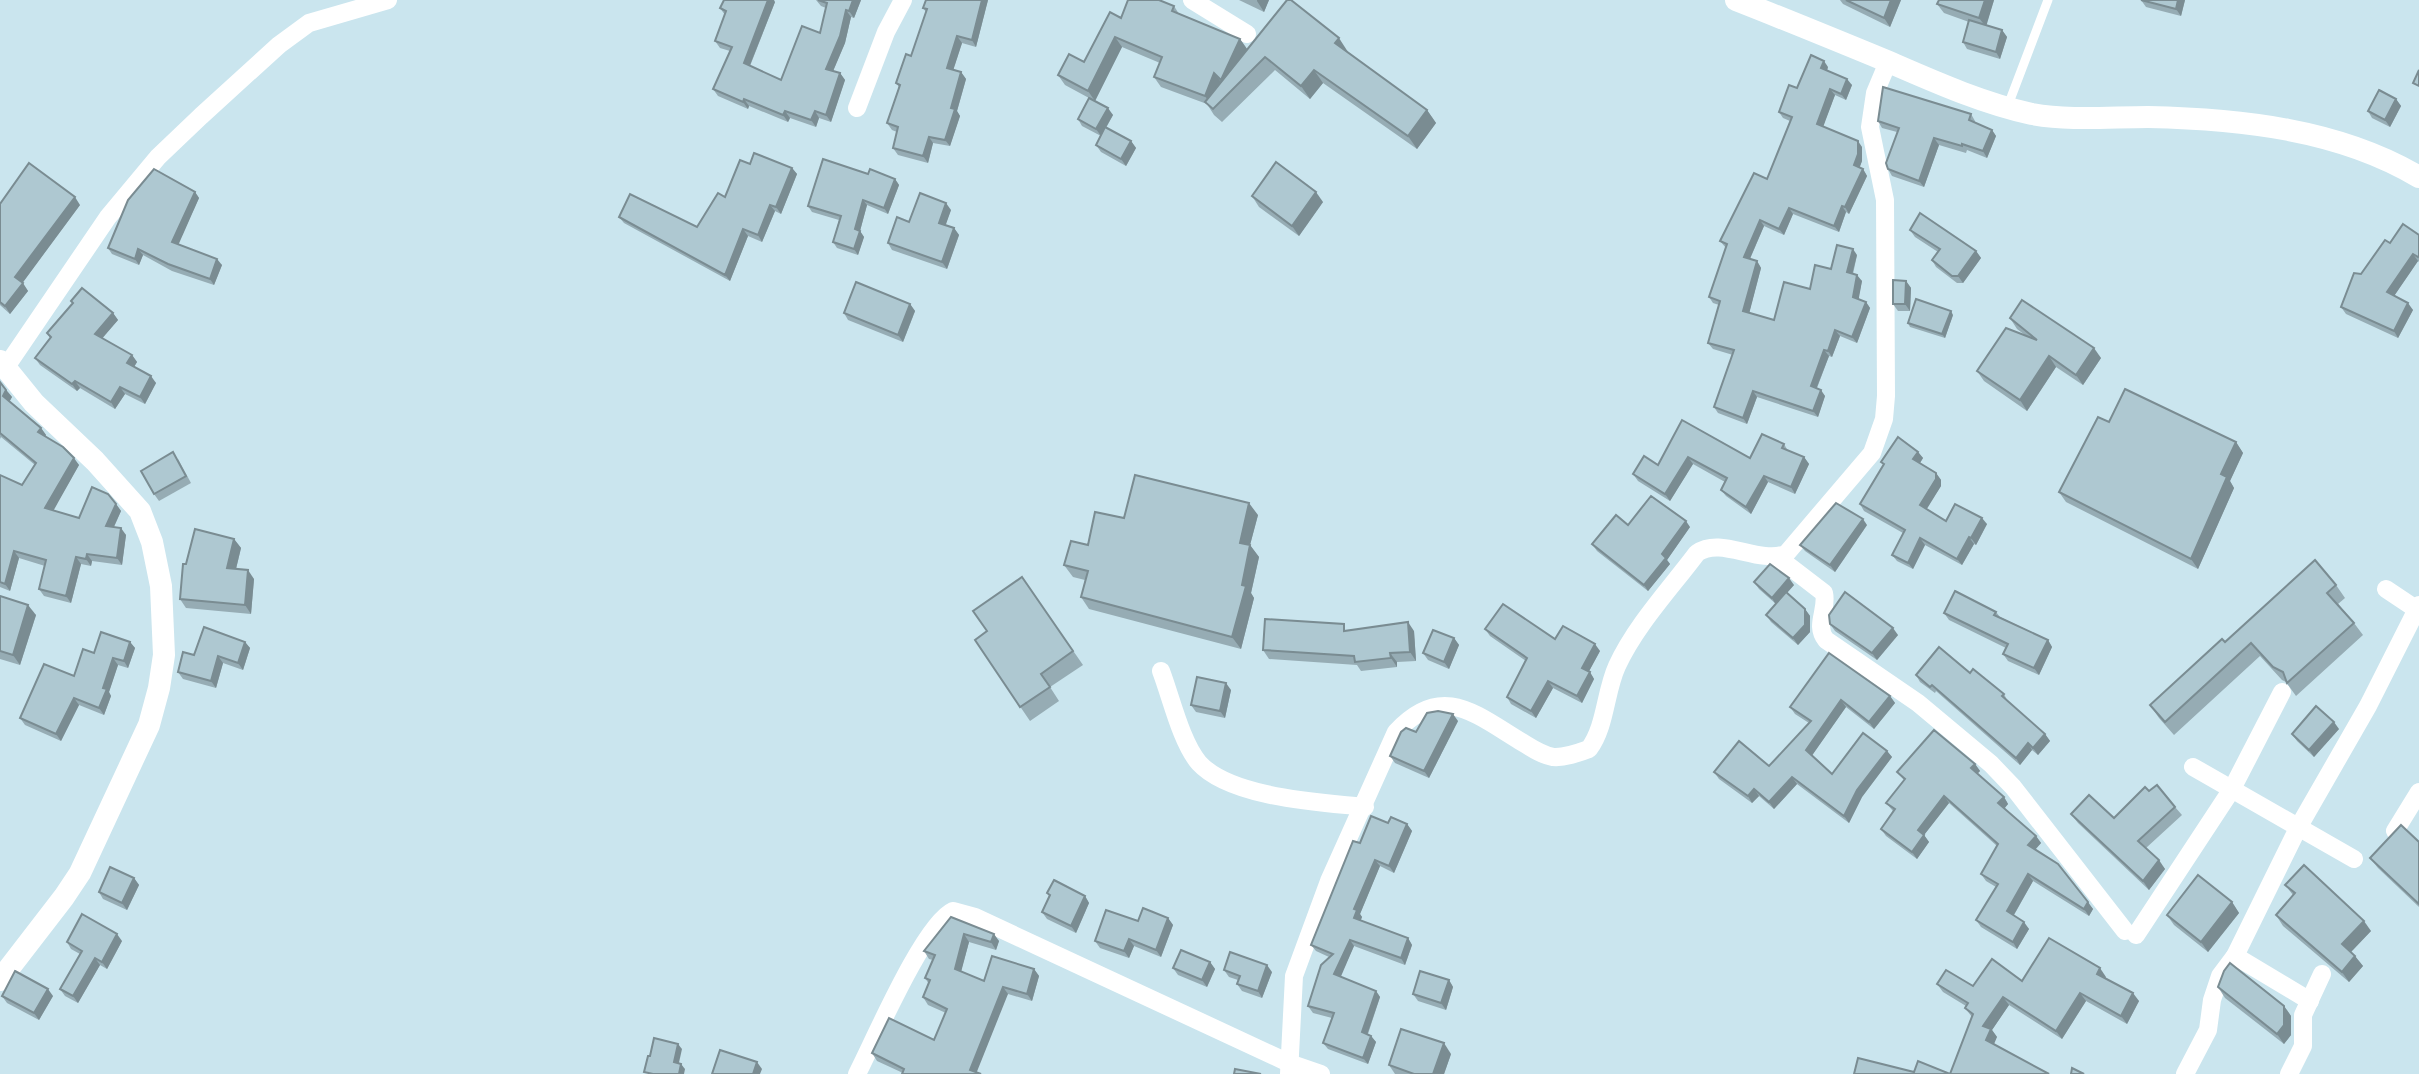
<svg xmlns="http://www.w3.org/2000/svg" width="2419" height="1074" font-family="Rubik,sans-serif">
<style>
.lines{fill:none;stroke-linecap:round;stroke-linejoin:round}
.service{stroke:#fff;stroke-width:9}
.minor{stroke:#fff;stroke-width:18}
.tertiary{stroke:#fff;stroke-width:22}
.wall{fill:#96acb4}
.shaded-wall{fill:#7a8c92}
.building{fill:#aec8d1;stroke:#7a8c92;stroke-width:2}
</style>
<rect width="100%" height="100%" fill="#cae5ee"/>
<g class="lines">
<polyline class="service" points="2007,108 2048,0"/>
<g class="minor">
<polyline points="1192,0 1247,34"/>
<polyline points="857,108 886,32 903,0"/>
<polyline points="6,367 108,217 158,157 201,116 279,45 309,23 388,0"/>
<path d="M1777,557L1824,593C1828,610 1814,625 1826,640L1918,703L1991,764L2013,787L2125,931"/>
<polyline points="2386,589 2419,611"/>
<path d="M1161,671C1171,697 1181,742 1199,763C1231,798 1320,802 1365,807"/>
<polyline points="2193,767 2354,859"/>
<polyline points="2395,831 2419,792"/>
<polyline points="2136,935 2232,789 2282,692"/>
<polyline points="2235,956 2310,1001"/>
<path d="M857,1074C874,1041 924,924 953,911L975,917L1289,1063L1321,1074"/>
<path d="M1289,1074L1294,976L1329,881L1396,732C1441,683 1474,713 1520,741C1530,747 1541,755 1553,757C1565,758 1578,753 1589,749C1606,726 1605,692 1617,666C1636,625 1670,589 1697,553C1721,536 1757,564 1786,554L1872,453L1884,419L1886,396L1885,200L1870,127L1875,93L1888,62"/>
<polyline points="2185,1074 2208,1030 2212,1000 2220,976 2235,956 2298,828 2368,706 2419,605"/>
<polyline points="2289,1074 2303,1046 2303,1015 2322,974"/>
</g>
<g class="tertiary">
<path d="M1736,0C1787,20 1838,41 1889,62C1935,82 1982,103 2032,114C2069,121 2110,117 2148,117C2239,119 2339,129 2419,177"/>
<polyline points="0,361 34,403 95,461 140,511 152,542 161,586 164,655 159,688 149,725 80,873 64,897 0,980"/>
</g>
</g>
<g class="wall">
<polygon points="816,0 861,0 854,18 851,17 845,43 833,71 840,73 845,80 831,122 819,118 816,127 790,118 788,122 749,106 748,109 718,96 713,89 730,51 720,48 715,41 725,15 720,8 775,2 750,66 781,80 820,33 826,8 821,6"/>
<polygon points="926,0 988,0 976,47 962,43 953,70 961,72 966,79 957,111 960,116 950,146 933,143 928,163 898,155 893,148 897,132 892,130 887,123 899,87 896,83 911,56 926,12 923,8"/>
<polygon points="1239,0 1269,0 1264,12"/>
<polygon points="1840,0 1901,0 1890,27 1843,4"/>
<polygon points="1939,0 1994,0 1986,25 2002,30 2007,37 2000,59 1967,49 1963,42 1969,22 1944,13 1937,4"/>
<polygon points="2141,0 2185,0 2181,16 2146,7"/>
<polygon points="1174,6 1179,14 1240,39 1247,49 1245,52 1348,52 1427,110 1436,123 1417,149 1323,83 1310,99 1275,70 1222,122 1214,115 1207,104 1161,87 1154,77 1160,63 1122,47 1095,101 1113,115 1106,128 1131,141 1136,148 1126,166 1101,152 1096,145 1101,136 1082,126 1078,119 1089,98 1065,85 1058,75 1084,62 1121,18"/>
<polygon points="1828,67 1827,70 1852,85 1846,100 1835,95 1823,126 1862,147 1862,161 1859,168 1863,169 1867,176 1849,214 1846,212 1839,232 1793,214 1784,235 1764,226 1750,259 1757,261 1761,268 1749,313 1774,320 1810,289 1831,269 1857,255 1853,274 1862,281 1858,299 1866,302 1870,308 1857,343 1840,336 1832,357 1829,356 1817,388 1825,396 1818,417 1757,397 1747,424 1718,413 1714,407 1733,355 1713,349 1708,343 1719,305 1713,303 1709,297 1726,248 1720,241 1767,179 1790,121 1783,118 1779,112 1797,88"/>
<polygon points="2396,99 2401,106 2390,127 2372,118 2368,111"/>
<polygon points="1971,114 1975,121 1975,123 1992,130 1996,136 1987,158 1967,150 1966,153 1939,145 1924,187 1892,176 1888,169 1897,132 1882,128 1878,121"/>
<polygon points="750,164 792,168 797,174 781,214 775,211 762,242 748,236 730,281 624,223 619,217 697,227 725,197"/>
<polygon points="868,174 895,179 899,185 888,214 867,205 860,231 864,237 858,255 837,248 833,242 839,220 812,212 808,206"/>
<polygon points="195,192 199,198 178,244 222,265 214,285 172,271 143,255 139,265 112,254 108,248"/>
<polygon points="1252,196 1323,202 1299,236 1259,207"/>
<polygon points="0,204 80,205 22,283 28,291 10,314 0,305"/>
<polygon points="951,210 945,225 954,228 959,235 947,269 892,250 888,243 909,222"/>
<polygon points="1910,230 1976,251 1981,258 1963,283 1957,283 1936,267 1932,260 1938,252 1915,237"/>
<polygon points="2419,235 2419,262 2418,261 2394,296 2413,310 2398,338 2346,314 2341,307 2361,274 2390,243"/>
<polygon points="1906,281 1911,288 1910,311 1898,311 1893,304"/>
<polygon points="910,304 915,311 903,342 848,320 844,313"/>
<polygon points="113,313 118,320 102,338 132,355 137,362 134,367 156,383 145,404 125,394 115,409 80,388 77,391 40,365 35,358 50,338 47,333"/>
<polygon points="1953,315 1945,338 1910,327 1908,323"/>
<polygon points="2010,318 2101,358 2083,385 2056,367 2027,411 1984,381 1977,371 2025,335 2017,329"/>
<polygon points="0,382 12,397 9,402 41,428 46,435 45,437 79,465 53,510 79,518 116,504 121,511 114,527 126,535 122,565 92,561 91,566 81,564 71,603 44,596 39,589 45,566 19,558 10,591 0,587 0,475 22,485 35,465 1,437 0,439"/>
<polygon points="1682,420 1750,458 1784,444 1788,451 1804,457 1809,464 1795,494 1768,482 1751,514 1726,496 1721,490 1725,482 1693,464 1670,501 1638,481 1633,474 1658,465"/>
<polygon points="2109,422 2236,442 2243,453 2230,481 2234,488 2198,569 2066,502 2059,492"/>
<polygon points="1918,452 1923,458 1920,463 1936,473 1941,480 1941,486 1926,509 1946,521 1987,524 1976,545 1974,544 1962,565 1925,545 1913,569 1897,561 1892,555 1903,533 1864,511 1860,504 1884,466 1881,462"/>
<polygon points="178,459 191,483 159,501 154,494"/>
<polygon points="1258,515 1250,545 1259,557 1251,593 1254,598 1241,649 1089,609 1081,597 1085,580 1073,577 1064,565 1088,545 1124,518"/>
<polygon points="1628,525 1690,527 1667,560 1670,564 1648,591 1597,551 1592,544"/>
<polygon points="1867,525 1835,572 1805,551 1800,545"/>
<polygon points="234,539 241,548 236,569 254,579 251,614 186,608 180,599 186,564"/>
<polygon points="1022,577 1083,665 1050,687 1059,701 1030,721 975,640 987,631"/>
<polygon points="1754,582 1794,585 1787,593 1805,609 1810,616 1810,632 1798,645 1771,622 1766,615 1776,604 1759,589"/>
<polygon points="2336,585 2345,598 2338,604 2354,623 2363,635 2296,696 2286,682 2282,680 2260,656 2174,735 2159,718 2150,705 2225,642"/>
<polygon points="0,596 36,615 20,665 0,659"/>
<polygon points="1996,612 2000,617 2048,640 2052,647 2039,675 2008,661 2003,654 2006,648 1949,620 1944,613"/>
<polygon points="1830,624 1898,635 1877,660 1835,631"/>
<polygon points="1485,629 1555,639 1600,651 1589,671 1594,679 1582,703 1553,688 1536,718 1511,704 1507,697 1526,661 1490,636"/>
<polygon points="1349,630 1414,631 1416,661 1397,662 1397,667 1361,671 1357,665 1269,659 1263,650"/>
<polygon points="1454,638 1459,645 1449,669 1428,660 1423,653"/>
<polygon points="130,642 135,648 128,668 118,665 109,692 111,696 104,715 79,705 61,741 25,725 20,718 74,676 94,653"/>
<polygon points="245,642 250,648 243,670 223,663 216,688 183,679 178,672 194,655"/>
<polygon points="1970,673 2004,694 2008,702 2045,734 2050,741 2038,755 2032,750 2020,765 1936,691 1935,693 1920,682 1916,675"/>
<polygon points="1231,690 1225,718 1196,712 1191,705"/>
<polygon points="1890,696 1895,703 1874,729 1846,707 1812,755 1832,774 1887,751 1892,757 1862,797 1849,823 1797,784 1774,809 1759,796 1752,803 1719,779 1714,772 1769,766 1809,723 1795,714 1790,707"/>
<polygon points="1458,721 1429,778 1395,763 1390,756 1416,732"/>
<polygon points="2339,729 2314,757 2297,741 2292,734"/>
<polygon points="1975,764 1980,771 1977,774 2004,797 2008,804 2004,809 2036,836 2041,843 2035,850 2093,909 2089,916 2033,881 2014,915 2029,929 2017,949 1981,927 1976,920 1996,887 1986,881 1981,874 1997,846 1949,803 1924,835 1929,842 1917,859 1886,836 1881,829 1893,811 1886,803 1904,780 1897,772"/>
<polygon points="2149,791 2175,807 2182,815 2146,848 2165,869 2149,890 2078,823 2071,814 2114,818"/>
<polygon points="1388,823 1407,824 1412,831 1394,873 1380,866 1360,914 1362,917 1360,921 1408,938 1412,945 1405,965 1354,946 1340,977 1376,991 1380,997 1368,1034 1371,1036 1376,1042 1368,1064 1328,1049 1323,1043 1332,1018 1313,1013 1308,1006 1329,957 1316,951 1311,945 1360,843"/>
<polygon points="2419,842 2419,907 2378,868 2370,858"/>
<polygon points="134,878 139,885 127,910 103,899 99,892"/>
<polygon points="2285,885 2371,931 2351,952 2363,966 2349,982 2283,926 2276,915 2293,895"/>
<polygon points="1047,893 1085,896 1089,903 1076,933 1047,919 1042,912 1049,896"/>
<polygon points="2232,902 2239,913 2208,952 2174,925 2167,915"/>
<polygon points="951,917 999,941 996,950 969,942 961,971 984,981 1034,969 1039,976 1032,1001 1008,994 903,1073 877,1061 872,1053 934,1040 946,1013 928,1005 923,997 929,984 925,978 933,960 929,959 924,951"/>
<polygon points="1168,918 1173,925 1161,957 1134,946 1129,958 1100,948 1095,941 1138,921"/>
<polygon points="122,941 107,969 100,965 78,1003 65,996 60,989 80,954 71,949 67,942"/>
<polygon points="1210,962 1215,969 1207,987 1178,975 1173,968"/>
<polygon points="1224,970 1272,972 1262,998 1242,991 1237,984 1238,980 1229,977"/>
<polygon points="2106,977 2105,978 2139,1001 2127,1024 2086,1001 2062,1039 2009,1005 1992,1030 1997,1037 1950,1074 1972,1017 1965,1008 1966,1006 1943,992 1937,984 1973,986 2022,981"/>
<polygon points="1449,980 1453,987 1446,1010 1418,1001 1413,994"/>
<polygon points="2218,987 2284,1006 2291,1016 2291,1035 2284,1044 2225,998"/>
<polygon points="2,996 53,996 39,1020 7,1003"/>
<polygon points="1451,1054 1444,1074 1395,1074 1389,1065"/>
</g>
<g class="shaded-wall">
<polygon points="768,0 774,0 775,2 748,70 744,63"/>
<polygon points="853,0 861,0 854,18 849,11"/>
<polygon points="982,0 988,0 976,47 972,40"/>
<polygon points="1257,0 1269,0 1264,12 1257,1"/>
<polygon points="1891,0 1901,0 1890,27 1884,18"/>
<polygon points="1985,0 1994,0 1986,27 1979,18"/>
<polygon points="2178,0 2185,0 2181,16 2176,9"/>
<polygon points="846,10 851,17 845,43 831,76 826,69"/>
<polygon points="2002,30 2007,37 2000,59 1996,52"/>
<polygon points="957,36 962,43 952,74 947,68"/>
<polygon points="1115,37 1122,47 1095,101 1088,91"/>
<polygon points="1339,38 1348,52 1344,56 1335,43"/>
<polygon points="1240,39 1247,49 1228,90 1221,80"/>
<polygon points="1824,61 1828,67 1826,74 1821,68"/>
<polygon points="1314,70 1323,83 1310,99 1301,86"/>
<polygon points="961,72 966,79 957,111 960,116 950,146 945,140 951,108"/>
<polygon points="840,73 845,80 831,122 826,115"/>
<polygon points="1214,73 1221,82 1212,106 1205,96"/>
<polygon points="1847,79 1852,85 1846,100 1841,94"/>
<polygon points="1830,89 1835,95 1822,130 1817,124"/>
<polygon points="744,99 749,106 748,109 743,102"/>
<polygon points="2396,99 2401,106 2390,127 2385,120"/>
<polygon points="1108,108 1113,115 1101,136 1096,129"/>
<polygon points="1427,110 1436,123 1417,149 1408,136"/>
<polygon points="785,111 790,118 788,122 783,115"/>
<polygon points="815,111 819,118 816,127 811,120"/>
<polygon points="1992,130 1996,136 1987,158 1983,151"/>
<polygon points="929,137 933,143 928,163 923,156"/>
<polygon points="1934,138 1939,145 1924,187 1919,181"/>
<polygon points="1131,141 1136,148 1126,166 1121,159"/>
<polygon points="1858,141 1862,147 1862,161 1858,172 1854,165"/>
<polygon points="792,168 797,174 781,214 776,207"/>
<polygon points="1863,169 1867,176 1849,214 1845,207"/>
<polygon points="895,179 899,185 888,214 884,208"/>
<polygon points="195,192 199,198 177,248 172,242"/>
<polygon points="1316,192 1323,202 1299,236 1292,226"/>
<polygon points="75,197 80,205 21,285 15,277"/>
<polygon points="863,200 867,205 860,231 864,237 858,255 854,249 855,229"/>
<polygon points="946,203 951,210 944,230 939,223"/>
<polygon points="770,205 775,211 762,242 758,235"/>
<polygon points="1842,206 1846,212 1839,232 1834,226"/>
<polygon points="1789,208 1793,214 1784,235 1779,229"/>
<polygon points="1760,220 1764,226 1748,263 1744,257"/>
<polygon points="954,228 959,235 947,269 942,262"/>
<polygon points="743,229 748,236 730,281 725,275"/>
<polygon points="138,249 143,255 139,265 135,259"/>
<polygon points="1853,249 1857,255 1851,279 1847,272"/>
<polygon points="1976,251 1981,258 1963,283 1958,276"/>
<polygon points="2413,254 2418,261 2392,299 2387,292"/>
<polygon points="217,259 222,265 214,285 210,279"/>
<polygon points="1757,261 1761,268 1748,318 1743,311"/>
<polygon points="1857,275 1862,281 1858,303 1853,297"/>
<polygon points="1906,281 1911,288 1910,311 1905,304"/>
<polygon points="23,283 28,291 10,314 5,306"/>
<polygon points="1866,302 1870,308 1857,343 1852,337"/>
<polygon points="2408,303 2413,310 2398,338 2394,331"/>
<polygon points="910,304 915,311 903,342 898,335"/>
<polygon points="1951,311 1953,315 1945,338 1942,334"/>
<polygon points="113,313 118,320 100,341 95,334"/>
<polygon points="1835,330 1840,336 1832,357 1828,351"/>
<polygon points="2094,348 2101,358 2083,385 2076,375"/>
<polygon points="1824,350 1829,356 1815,392 1811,386"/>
<polygon points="132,355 137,362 132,370 127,363"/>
<polygon points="2049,356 2056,367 2027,411 2020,400"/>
<polygon points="151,376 156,383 145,404 140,397"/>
<polygon points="75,381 80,388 77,391 72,384"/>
<polygon points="120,387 125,394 115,409 111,402"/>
<polygon points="6,390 12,397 8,404 3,396"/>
<polygon points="1821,390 1825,396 1818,417 1813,411"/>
<polygon points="1753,391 1757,397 1747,424 1743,418"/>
<polygon points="41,428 46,435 43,440 38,432"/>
<polygon points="2236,442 2243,453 2230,481 2234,488 2198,569 2191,559 2221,474"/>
<polygon points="1918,452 1923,458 1918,466 1913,459"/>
<polygon points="1688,457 1693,464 1670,501 1665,494"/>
<polygon points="1804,457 1809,464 1795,494 1791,487"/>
<polygon points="74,458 79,465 51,515 45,508"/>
<polygon points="1936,473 1941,480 1941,486 1925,512 1920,505"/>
<polygon points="1764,476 1768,482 1751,514 1746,507"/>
<polygon points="1249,503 1258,515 1250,545 1259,557 1251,593 1254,598 1241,649 1232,637 1242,585 1240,543"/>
<polygon points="116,504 121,511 111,533 106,526"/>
<polygon points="1982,518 1987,524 1976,545 1971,538"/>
<polygon points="1863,519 1867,525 1835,572 1830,565"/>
<polygon points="1686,521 1690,527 1667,560 1670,564 1648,591 1644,585 1662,554"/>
<polygon points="121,528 126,535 122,565 117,558"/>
<polygon points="1969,537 1974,544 1962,565 1957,559"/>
<polygon points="1920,538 1925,545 1913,569 1908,563"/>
<polygon points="234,539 241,548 234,577 227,568"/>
<polygon points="14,551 19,558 10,591 5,584"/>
<polygon points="87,554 92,561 91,566 86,559"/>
<polygon points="76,557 81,564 71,603 66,596"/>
<polygon points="248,570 254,579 251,614 245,605"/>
<polygon points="1789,578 1794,585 1776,605 1772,598"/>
<polygon points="28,605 36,615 20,665 13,655"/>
<polygon points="1805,609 1810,616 1810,632 1798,645 1793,638"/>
<polygon points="1408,622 1414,631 1416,661 1410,652"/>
<polygon points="1893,628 1898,635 1877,660 1872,653"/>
<polygon points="1454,638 1459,645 1449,669 1444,662"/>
<polygon points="2048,640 2052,647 2039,675 2034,668"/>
<polygon points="130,642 135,648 128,668 124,661"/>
<polygon points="245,642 250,648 243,670 238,663"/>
<polygon points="1595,644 1600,651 1587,675 1582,668"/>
<polygon points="1390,653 1397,662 1397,667 1391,658"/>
<polygon points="218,656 223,663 216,688 211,681"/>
<polygon points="113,658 118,665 109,692 111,696 104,715 99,708 103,688"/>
<polygon points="1590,672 1594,679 1582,703 1577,696"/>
<polygon points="1548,681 1553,688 1536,718 1531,711"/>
<polygon points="1226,683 1231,690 1225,718 1220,711"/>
<polygon points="1890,696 1895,703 1874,729 1869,722"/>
<polygon points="74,698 79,705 61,741 56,734"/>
<polygon points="1841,700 1846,707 1811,757 1806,750"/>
<polygon points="1453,714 1458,721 1429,778 1424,771"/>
<polygon points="2334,722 2339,729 2314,757 2309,750"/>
<polygon points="2045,734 2050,741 2038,755 2033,748"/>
<polygon points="2028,743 2032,750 2020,765 2016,758"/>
<polygon points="1887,751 1892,757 1862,797 1849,823 1844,816 1857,790"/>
<polygon points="1975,764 1980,771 1976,775 1971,768"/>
<polygon points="1792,777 1797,784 1774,809 1769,802"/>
<polygon points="1754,789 1759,796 1752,803 1748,796"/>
<polygon points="1944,796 1949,803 1924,835 1929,842 1917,859 1912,852 1918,830"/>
<polygon points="2004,797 2008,804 2003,810 1998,803"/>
<polygon points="1407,824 1412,831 1394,873 1389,866"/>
<polygon points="2036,836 2041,843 2033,852 2028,845"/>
<polygon points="1375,860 1380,866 1360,914 1362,917 1359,925 1354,918 1354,909"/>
<polygon points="2159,860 2165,869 2149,890 2143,881"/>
<polygon points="2028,874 2033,881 2012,918 2007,911"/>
<polygon points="134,878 139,885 127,910 122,903"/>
<polygon points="1085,896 1089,903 1076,933 1071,926"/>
<polygon points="2088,902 2093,909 2089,916 2084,909"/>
<polygon points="2232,902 2239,913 2208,952 2201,942"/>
<polygon points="1168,918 1173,925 1161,957 1156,950"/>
<polygon points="2364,921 2371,931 2349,954 2342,944"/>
<polygon points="2024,922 2029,929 2017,949 2013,942"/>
<polygon points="117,934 122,941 107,969 102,962"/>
<polygon points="964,934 969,942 960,976 955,969"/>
<polygon points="994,934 999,941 996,950 991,942"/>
<polygon points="1408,938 1412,945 1405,965 1401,958"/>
<polygon points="1129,939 1134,946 1129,958 1124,951"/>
<polygon points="1350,940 1354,946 1339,981 1334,974"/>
<polygon points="2355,956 2363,966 2349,982 2342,972"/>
<polygon points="95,958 100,965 78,1003 73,996"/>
<polygon points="1210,962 1215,969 1207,987 1202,980"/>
<polygon points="1267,965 1272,972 1262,998 1258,991"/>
<polygon points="2100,968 2106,977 2103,982 2097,974"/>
<polygon points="1034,969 1039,976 1032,1001 1027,994"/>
<polygon points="1449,980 1453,987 1446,1010 1441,1003"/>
<polygon points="1003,987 1008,994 976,1074 970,1070"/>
<polygon points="48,989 53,996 39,1020 34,1013"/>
<polygon points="1376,991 1380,997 1366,1038 1362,1032"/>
<polygon points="2080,993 2086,1001 2062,1039 2056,1031"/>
<polygon points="2133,993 2139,1001 2127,1024 2121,1016"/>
<polygon points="2003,997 2009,1005 1992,1030 1997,1037 1992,1049 1986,1040 1983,1026"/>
<polygon points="2284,1006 2291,1016 2291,1035 2284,1044 2277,1034"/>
<polygon points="1371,1036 1376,1042 1368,1064 1363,1058"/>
<polygon points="1444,1043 1451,1054 1444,1074 1433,1074"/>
<polygon points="678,1044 682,1049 678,1067 674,1062"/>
<polygon points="757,1062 762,1069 760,1074 753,1074"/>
<polygon points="681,1064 685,1069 684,1074 679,1074"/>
</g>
<g class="building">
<polygon points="724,0 768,0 744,63 781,80 802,26 820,33 827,3 818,0 853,0 849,11 846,10 840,36 826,69 840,73 826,115 815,111 811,120 785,111 783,115 744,99 743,102 713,89 732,47 715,41 726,11 720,8"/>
<polygon points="926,0 982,0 972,40 957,36 947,68 961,72 951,108 955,109 945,140 929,137 923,156 893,148 898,127 887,123 900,85 896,83 906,54 911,56 927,9 923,8"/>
<polygon points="1128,0 1159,0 1174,6 1172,11 1240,39 1221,80 1214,73 1205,96 1154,77 1162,57 1115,37 1088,91 1058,75 1069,54 1084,62 1110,12 1121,18"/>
<polygon points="1287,0 1291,0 1339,38 1335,43 1427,110 1408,136 1314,70 1301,86 1265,57 1213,109 1205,102"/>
<polygon points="1846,0 1891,0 1884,18"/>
<polygon points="1939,0 1985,0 1979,18 1937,4"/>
<polygon points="2141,0 2178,0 2176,9"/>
<polygon points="1969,20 2002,30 1996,52 1963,42"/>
<polygon points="1811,55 1824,61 1821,68 1847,79 1841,94 1830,89 1817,124 1858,141 1858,154 1854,165 1863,169 1845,207 1842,206 1834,226 1789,208 1779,229 1760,220 1744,257 1757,261 1743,311 1774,320 1784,282 1810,289 1815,265 1831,269 1837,245 1853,249 1847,272 1857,275 1853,297 1866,302 1852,337 1835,330 1828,351 1824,350 1811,386 1821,390 1813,411 1753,391 1743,418 1714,407 1734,350 1708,343 1720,301 1709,297 1727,244 1720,241 1754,173 1767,179 1792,117 1779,112 1789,85 1797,88"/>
<polygon points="2419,70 2419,86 2413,83"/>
<polygon points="1883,87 1971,114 1969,120 1992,130 1983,151 1962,144 1962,146 1934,138 1919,181 1888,169 1886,163 1899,128 1878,121"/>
<polygon points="2379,90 2396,99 2385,120 2368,111"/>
<polygon points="1089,98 1108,108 1096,129 1078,119"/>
<polygon points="1105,127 1131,141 1121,159 1096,145"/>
<polygon points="754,153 792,168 776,207 770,205 758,235 743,229 725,275 619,217 630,194 697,227 718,193 725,197 740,160 750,164"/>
<polygon points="823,159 868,174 870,169 895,179 884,208 863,200 855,229 860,231 854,249 833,242 841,216 808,206"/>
<polygon points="1276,162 1316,192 1292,226 1252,196"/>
<polygon points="29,163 75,197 15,277 23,283 5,306 0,302 0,204"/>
<polygon points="154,169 195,192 172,242 217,259 210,279 168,264 138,249 135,259 108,248 128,200"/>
<polygon points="920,193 946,203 939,223 954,228 942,262 888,243 897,217 909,222"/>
<polygon points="1920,213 1976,251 1958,276 1952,276 1932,260 1940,249 1910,230"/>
<polygon points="2403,224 2419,235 2419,256 2418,257 2413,254 2387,292 2408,303 2394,331 2341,307 2354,273 2361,274 2385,240 2390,243"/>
<polygon points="1893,280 1906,281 1905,304 1893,304"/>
<polygon points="856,282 910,304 898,335 844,313"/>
<polygon points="82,288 113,313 95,334 132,355 127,363 151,376 140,397 120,387 111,402 75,381 72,384 35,358 51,337 47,333 73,303 71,301"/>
<polygon points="1916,299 1951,311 1942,334 1908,323"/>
<polygon points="2022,300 2094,348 2076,375 2049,356 2020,400 1977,371 2006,328 2037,340 2010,318"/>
<polygon points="0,382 6,390 3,396 41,428 38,432 63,447 74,458 45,508 79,518 92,487 108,494 116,504 106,526 121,528 117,558 87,554 86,559 76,557 66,596 39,589 46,560 14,551 5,584 0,582 0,475 22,485 36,463 0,433"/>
<polygon points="2125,389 2236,442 2221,474 2227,477 2191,559 2059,492 2098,417 2109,422"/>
<polygon points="1682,420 1750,458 1762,434 1784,444 1782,448 1804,457 1791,487 1764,476 1746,507 1721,490 1727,478 1688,457 1665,494 1633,474 1644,456 1658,465"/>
<polygon points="1898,437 1918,452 1913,459 1936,473 1936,479 1920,505 1946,521 1955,504 1982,518 1971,538 1969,537 1957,559 1920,538 1908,563 1892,555 1905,530 1860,504 1884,464 1881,462"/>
<polygon points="173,452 186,476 154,494 141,471"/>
<polygon points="1135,475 1249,503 1240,543 1250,545 1242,585 1246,586 1232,637 1081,597 1088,571 1064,565 1071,541 1088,545 1095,512 1124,518"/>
<polygon points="1651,496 1686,521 1662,554 1666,558 1644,585 1592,544 1616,515 1628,525"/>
<polygon points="1836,503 1863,519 1830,565 1800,545"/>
<polygon points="195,529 234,539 227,568 248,570 245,605 180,599 183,564 186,564"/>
<polygon points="2315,560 2336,585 2327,593 2354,623 2287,683 2283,672 2273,667 2251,643 2165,722 2150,705 2222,639 2225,642"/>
<polygon points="1770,564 1789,578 1772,598 1754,582"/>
<polygon points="1022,577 1073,651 1041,674 1050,687 1020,707 975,640 987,631 973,611"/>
<polygon points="1955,591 1996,612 1994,615 2048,640 2034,668 2003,654 2008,644 1944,613"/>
<polygon points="1786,592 1805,609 1805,625 1793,638 1766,615"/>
<polygon points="1845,592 1893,628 1872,653 1830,624 1829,615"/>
<polygon points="0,596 28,605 13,655 0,651"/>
<polygon points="1503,604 1555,639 1563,626 1595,644 1582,668 1590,672 1577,696 1548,681 1531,711 1507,697 1527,658 1485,629"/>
<polygon points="1265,619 1344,624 1344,631 1408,622 1410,652 1390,653 1391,658 1355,662 1354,656 1263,650"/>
<polygon points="204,627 245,642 238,663 218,656 211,681 178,672 183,652 194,655"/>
<polygon points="1433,630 1454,638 1444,662 1423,653"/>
<polygon points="101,632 130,642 124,661 113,658 103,688 107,689 99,708 74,698 56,734 20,718 44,664 74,676 83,649 94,653"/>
<polygon points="1939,647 1970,673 1973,669 2004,694 2002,696 2045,734 2033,748 2028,743 2016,758 1932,685 1930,687 1916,675"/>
<polygon points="1829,653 1890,696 1869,722 1841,700 1806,750 1832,774 1863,733 1887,751 1857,790 1844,816 1792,777 1769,802 1754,789 1748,796 1714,772 1739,741 1769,766 1811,721 1790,707"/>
<polygon points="1197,677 1226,683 1220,711 1191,705"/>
<polygon points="2316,706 2334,722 2309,750 2292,734"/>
<polygon points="1438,711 1453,714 1424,771 1390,756 1401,732 1406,728 1416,732 1427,713"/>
<polygon points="1934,730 1975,764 1971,768 2004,797 1998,803 2036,836 2028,845 2058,864 2088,902 2084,909 2028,874 2007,911 2024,922 2013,942 1976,920 1998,884 1981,874 1998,844 1944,796 1918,830 1924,835 1912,852 1881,829 1895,809 1886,803 1905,779 1897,772"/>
<polygon points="2157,785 2175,807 2138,841 2159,860 2143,881 2071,814 2089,795 2114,818 2145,787 2149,791"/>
<polygon points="1371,816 1388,823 1391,817 1407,824 1389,866 1375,860 1354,909 1357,910 1354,918 1408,938 1401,958 1350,940 1334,974 1376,991 1362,1032 1371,1036 1363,1058 1323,1043 1334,1013 1308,1006 1321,965 1333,954 1311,945 1353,841 1360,843"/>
<polygon points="2401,825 2419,842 2419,904 2370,858"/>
<polygon points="2304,865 2364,921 2342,944 2355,956 2342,972 2276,915 2295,893 2285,885"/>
<polygon points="110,867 134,878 122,903 99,892"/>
<polygon points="2198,875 2232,902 2201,942 2167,915"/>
<polygon points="1054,880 1085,896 1071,926 1042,912 1050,895 1047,893"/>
<polygon points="1143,908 1168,918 1156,950 1129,939 1124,951 1095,941 1106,910 1138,921"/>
<polygon points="82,914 117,934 102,962 95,958 73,996 60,989 82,951 67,942"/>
<polygon points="951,917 994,934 991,942 964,934 955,969 984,981 992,956 1034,969 1027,994 1003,987 970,1070 981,1074 902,1074 904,1069 872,1053 889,1018 934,1040 947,1009 923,997 930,980 925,978 935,955 924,951"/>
<polygon points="2049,938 2100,968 2097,974 2133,993 2121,1016 2080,993 2056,1031 2003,997 1983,1026 1991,1029 1986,1040 2049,1074 1950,1074 1973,1014 1965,1008 1968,1003 1937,984 1946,970 1973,986 1992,959 2022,981"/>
<polygon points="1181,950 1210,962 1202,980 1173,968"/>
<polygon points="1230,952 1267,965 1258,991 1237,984 1240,976 1224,970"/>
<polygon points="2230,963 2284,1006 2284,1025 2277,1034 2218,987 2224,971"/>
<polygon points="15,971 48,989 34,1013 2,996"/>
<polygon points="1420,971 1449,980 1441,1003 1413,994"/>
<polygon points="1401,1029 1444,1043 1433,1074 1414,1074 1389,1065"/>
<polygon points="654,1038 678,1044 674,1062 681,1064 679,1074 653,1074 644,1072 648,1056 650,1056"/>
<polygon points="720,1050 757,1062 753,1074 712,1074"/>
<polygon points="1858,1058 1914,1072 1918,1061 1950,1074 1854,1074"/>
<polygon points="2072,1068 2084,1074 2071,1074"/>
<polygon points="1235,1069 1261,1074 1234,1074"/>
</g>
</svg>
